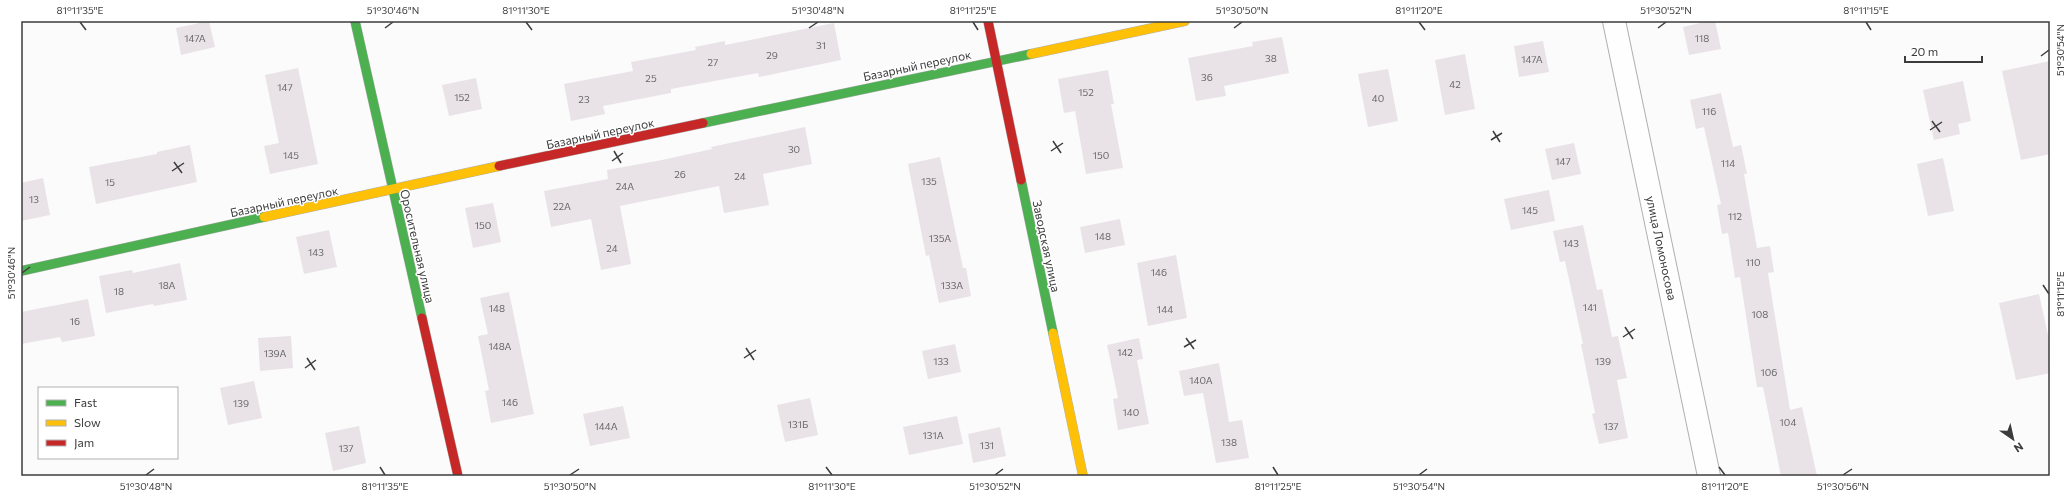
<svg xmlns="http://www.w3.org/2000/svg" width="2071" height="497" font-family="Commissioner,sans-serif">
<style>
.building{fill:#e9e3e8}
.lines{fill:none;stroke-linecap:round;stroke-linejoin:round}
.street-casing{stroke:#b0b0b0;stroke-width:24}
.fast-casing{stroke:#b0b0b0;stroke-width:10}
.slow-casing{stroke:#b0b0b0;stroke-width:10}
.jam-casing{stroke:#b0b0b0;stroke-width:10}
.street{stroke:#fefefe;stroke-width:22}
.fast{stroke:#4caf50;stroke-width:9}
.slow{stroke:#ffc107;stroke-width:9}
.jam{stroke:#c62828;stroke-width:9}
.ticks{fill:none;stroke:#3c3c3d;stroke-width:1.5}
.labels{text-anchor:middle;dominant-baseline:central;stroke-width:3;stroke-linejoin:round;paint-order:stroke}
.number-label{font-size:10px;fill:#6a686a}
.street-label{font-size:12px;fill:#3c3c3d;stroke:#fff}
.neatline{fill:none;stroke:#3c3c3d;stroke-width:1.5}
.ticks-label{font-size:10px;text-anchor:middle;fill:#3c3c3d}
</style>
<rect width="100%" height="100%" fill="#fbfbfb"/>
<g class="building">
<polygon points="209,21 215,47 181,55 176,28"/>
<polygon points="1709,21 1715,21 1721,49 1689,55 1683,27"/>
<polygon points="834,23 841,60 759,77 758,73 671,89 671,93 603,106 605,114 571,121 564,84 633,71 631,62 696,50 695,47 725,41 725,45"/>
<polygon points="1282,37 1289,73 1224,86 1226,96 1196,101 1188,58 1253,46 1252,42"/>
<polygon points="1543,41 1549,72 1519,77 1514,46"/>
<polygon points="1465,54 1475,109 1445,115 1435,60"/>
<polygon points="2050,61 2050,154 2021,160 2002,71"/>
<polygon points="298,68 318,164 270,174 264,146 279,143 265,75"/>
<polygon points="1388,69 1398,121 1368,127 1358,74"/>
<polygon points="1108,70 1114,104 1111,104 1123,168 1086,174 1075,111 1064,113 1058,79"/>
<polygon points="476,78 482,109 449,116 442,85"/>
<polygon points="1963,81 1971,121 1958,124 1960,134 1934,140 1923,90"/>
<polygon points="1721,93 1733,147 1741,145 1747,174 1744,174 1757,248 1770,246 1774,272 1768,273 1790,410 1802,407 1817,476 1781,476 1763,387 1757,387 1740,277 1735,278 1728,233 1722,234 1717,205 1721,204 1704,127 1696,129 1690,100"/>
<polygon points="805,127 812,164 763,174 769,205 724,213 719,186 620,206 631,264 601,270 591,219 551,227 544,191 608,179 607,170 662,160 712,149 711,147"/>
<polygon points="1574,143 1581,174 1552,180 1545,149"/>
<polygon points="190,145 197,182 96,204 89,167 157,154 157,152"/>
<polygon points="940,157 963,268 966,268 971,296 939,303 929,255 926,256 908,164"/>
<polygon points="1943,158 1954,211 1928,216 1917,164"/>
<polygon points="43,178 50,215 21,221 21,183"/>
<polygon points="1549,190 1555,221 1511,230 1504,199"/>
<polygon points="493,203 501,242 473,248 465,208"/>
<polygon points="1120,219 1125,245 1085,253 1080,227"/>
<polygon points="1583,225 1597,290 1602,289 1612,337 1618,336 1627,378 1617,380 1628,438 1599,444 1592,414 1595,413 1581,344 1583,344 1565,261 1560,262 1553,231"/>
<polygon points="329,230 337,267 304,274 296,237"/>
<polygon points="1176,255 1187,318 1148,326 1137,263"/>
<polygon points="180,263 187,300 154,306 153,304 106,313 99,276 132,270 133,273"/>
<polygon points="509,292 534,414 491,423 485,391 489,390 478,336 488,334 480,298"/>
<polygon points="2039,294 2050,344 2050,373 2016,380 1999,303"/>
<polygon points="88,299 95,336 62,342 60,337 21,344 21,312"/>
<polygon points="291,336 293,368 260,371 258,338"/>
<polygon points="1139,338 1143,359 1137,360 1149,424 1118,430 1113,399 1118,398 1107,345"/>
<polygon points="955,344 961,372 928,379 922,351"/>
<polygon points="1219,363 1229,422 1242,420 1249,458 1216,463 1203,393 1184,396 1179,371"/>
<polygon points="254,381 262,418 228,425 220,388"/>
<polygon points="810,398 818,435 785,442 777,405"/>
<polygon points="623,406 630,438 590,446 583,414"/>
<polygon points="957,416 963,444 909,455 903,427"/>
<polygon points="359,426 366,463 333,471 325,433"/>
<polygon points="1000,427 1006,456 973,463 968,434"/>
</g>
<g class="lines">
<g class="street-casing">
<polyline id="street" points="1614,21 1709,476"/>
</g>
<g class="fast-casing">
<g id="fast">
<polyline points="355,21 422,318"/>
<polyline points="703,123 1031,54"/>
<polyline points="1021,180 1053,333"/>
<polyline points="21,271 264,217"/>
</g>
</g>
<g class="slow-casing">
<g id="slow">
<polyline points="1031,54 1185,21"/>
<polyline points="264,217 499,166"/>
<polyline points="1053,333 1083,476"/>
</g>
</g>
<g class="jam-casing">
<g id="jam">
<polyline points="988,21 1021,180"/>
<polyline points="499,166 703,123"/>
<polyline points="422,318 458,476"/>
</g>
</g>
<use href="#street" class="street"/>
<use href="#fast" class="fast"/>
<use href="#slow" class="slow"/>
<use href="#jam" class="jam"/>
</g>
<path class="ticks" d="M80,22L86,30M526,22L532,30M973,22L978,30M1419,22L1425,30M1866,22L1871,30M385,28L393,22M809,28L818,22M1234,28L1242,22M1658,28L1666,22M2041,56L2049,50M1932,121L1940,132M1930,130L1942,122M1493,131L1500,142M1491,140L1502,133M1053,141L1061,153M614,151L621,163M1051,151L1063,143M612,161L623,153M174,162L182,173M172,171L184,163M22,273L30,267M2043,285L2049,294M1625,327L1633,339M1623,337L1635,329M1186,338L1194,349M1184,347L1196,340M746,348L754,360M307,358L315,370M744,358L756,350M305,368L316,360M380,467L385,475M826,467L832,475M1273,467L1278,475M1719,467L1725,475M146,475L154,469M570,475L579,469M995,475L1003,469M1419,475L1427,469M1843,475L1852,469"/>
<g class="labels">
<g class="number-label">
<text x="195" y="38">147А</text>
<text x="1702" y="38">118</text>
<text x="821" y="45">31</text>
<text x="772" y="55">29</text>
<text x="1271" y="58">38</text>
<text x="1532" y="59">147А</text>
<text x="713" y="62">27</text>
<text x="1207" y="77">36</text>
<text x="651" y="78">25</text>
<text x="1455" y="84">42</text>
<text x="285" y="87">147</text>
<text x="1086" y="92">152</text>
<text x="462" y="97">152</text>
<text x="1378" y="98">40</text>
<text x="584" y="99">23</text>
<text x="1709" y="111">116</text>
<text x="794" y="149">30</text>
<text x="291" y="155">145</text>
<text x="1101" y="155">150</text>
<text x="1563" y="161">147</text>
<text x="1728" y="163">114</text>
<text x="680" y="174">26</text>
<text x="740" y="176">24</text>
<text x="929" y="181">135</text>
<text x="110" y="182">15</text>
<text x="625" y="186">24А</text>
<text x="34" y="199">13</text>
<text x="562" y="206">22А</text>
<text x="1530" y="210">145</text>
<text x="1735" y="216">112</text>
<text x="483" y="225">150</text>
<text x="1103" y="236">148</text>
<text x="940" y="238">135А</text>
<text x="1571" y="243">143</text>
<text x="612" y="248">24</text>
<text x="316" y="252">143</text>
<text x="1753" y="262">110</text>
<text x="1159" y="272">146</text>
<text x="167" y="285">18А</text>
<text x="952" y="285">133А</text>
<text x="119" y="291">18</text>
<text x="1590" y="307">141</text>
<text x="497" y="308">148</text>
<text x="1165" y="309">144</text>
<text x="1760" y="314">108</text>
<text x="75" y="321">16</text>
<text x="500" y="346">148А</text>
<text x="1125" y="352">142</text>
<text x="275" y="353">139А</text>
<text x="941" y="361">133</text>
<text x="1603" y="361">139</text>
<text x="1769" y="372">106</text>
<text x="1201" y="380">140А</text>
<text x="510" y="402">146</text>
<text x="241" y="403">139</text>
<text x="1131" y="412">140</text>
<text x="1788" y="422">104</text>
<text x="798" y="424">131Б</text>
<text x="606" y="426">144А</text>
<text x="1611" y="426">137</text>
<text x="933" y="435">131А</text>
<text x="1229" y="442">138</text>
<text x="987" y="445">131</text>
<text x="346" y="448">137</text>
</g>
<g class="street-label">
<text transform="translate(917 65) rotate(-12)">Базарный переулок</text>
<text transform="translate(600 133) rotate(-12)">Базарный переулок</text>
<text transform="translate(284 201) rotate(-12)">Базарный переулок</text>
<text transform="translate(418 246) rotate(77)">Оросительная улица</text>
<text transform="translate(1047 246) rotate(78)">Заводская улица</text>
<text transform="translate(1662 248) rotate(78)">улица Ломоносова</text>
</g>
</g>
<rect width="2071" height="497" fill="none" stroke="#ffffff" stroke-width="44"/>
<rect x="38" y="387" width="140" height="72" fill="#ffffff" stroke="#b1b1b1"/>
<rect x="46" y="400" width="20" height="6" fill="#4caf50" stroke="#b1b1b1"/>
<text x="74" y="407" font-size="12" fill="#3c3c3d">Fast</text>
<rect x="46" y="420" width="20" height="6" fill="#ffc107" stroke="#b1b1b1"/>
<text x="74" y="427" font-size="12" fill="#3c3c3d">Slow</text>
<rect x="46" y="440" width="20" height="6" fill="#c62828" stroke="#b1b1b1"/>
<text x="74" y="447" font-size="12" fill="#3c3c3d">Jam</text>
<g transform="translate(2013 439) rotate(146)" stroke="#ffffff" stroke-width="3" paint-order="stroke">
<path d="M0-3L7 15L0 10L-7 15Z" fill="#3c3c3d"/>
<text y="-6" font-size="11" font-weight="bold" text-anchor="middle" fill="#3c3c3d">N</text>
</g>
<path d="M1905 56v6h77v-6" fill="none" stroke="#3c3c3d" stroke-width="2"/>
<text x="1911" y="56" font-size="12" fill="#3c3c3d" stroke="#ffffff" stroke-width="3" paint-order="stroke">20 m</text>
<rect x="22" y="22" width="2027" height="453" class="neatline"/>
<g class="ticks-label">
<text x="80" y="14">81°11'35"E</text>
<text x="393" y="14">51°30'46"N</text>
<text x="526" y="14">81°11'30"E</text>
<text x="818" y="14">51°30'48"N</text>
<text x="973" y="14">81°11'25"E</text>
<text x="1242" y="14">51°30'50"N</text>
<text x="1419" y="14">81°11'20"E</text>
<text x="1666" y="14">51°30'52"N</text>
<text x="1866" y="14">81°11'15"E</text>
<text transform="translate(2060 50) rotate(-90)" y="4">51°30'54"N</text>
<text transform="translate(11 273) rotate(-90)" y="4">51°30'46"N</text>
<text transform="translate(2060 294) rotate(-90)" y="4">81°11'15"E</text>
<text x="146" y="490">51°30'48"N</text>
<text x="385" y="490">81°11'35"E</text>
<text x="570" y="490">51°30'50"N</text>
<text x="832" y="490">81°11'30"E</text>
<text x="995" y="490">51°30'52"N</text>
<text x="1278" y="490">81°11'25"E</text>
<text x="1419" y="490">51°30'54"N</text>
<text x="1725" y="490">81°11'20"E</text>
<text x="1843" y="490">51°30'56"N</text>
</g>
</svg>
